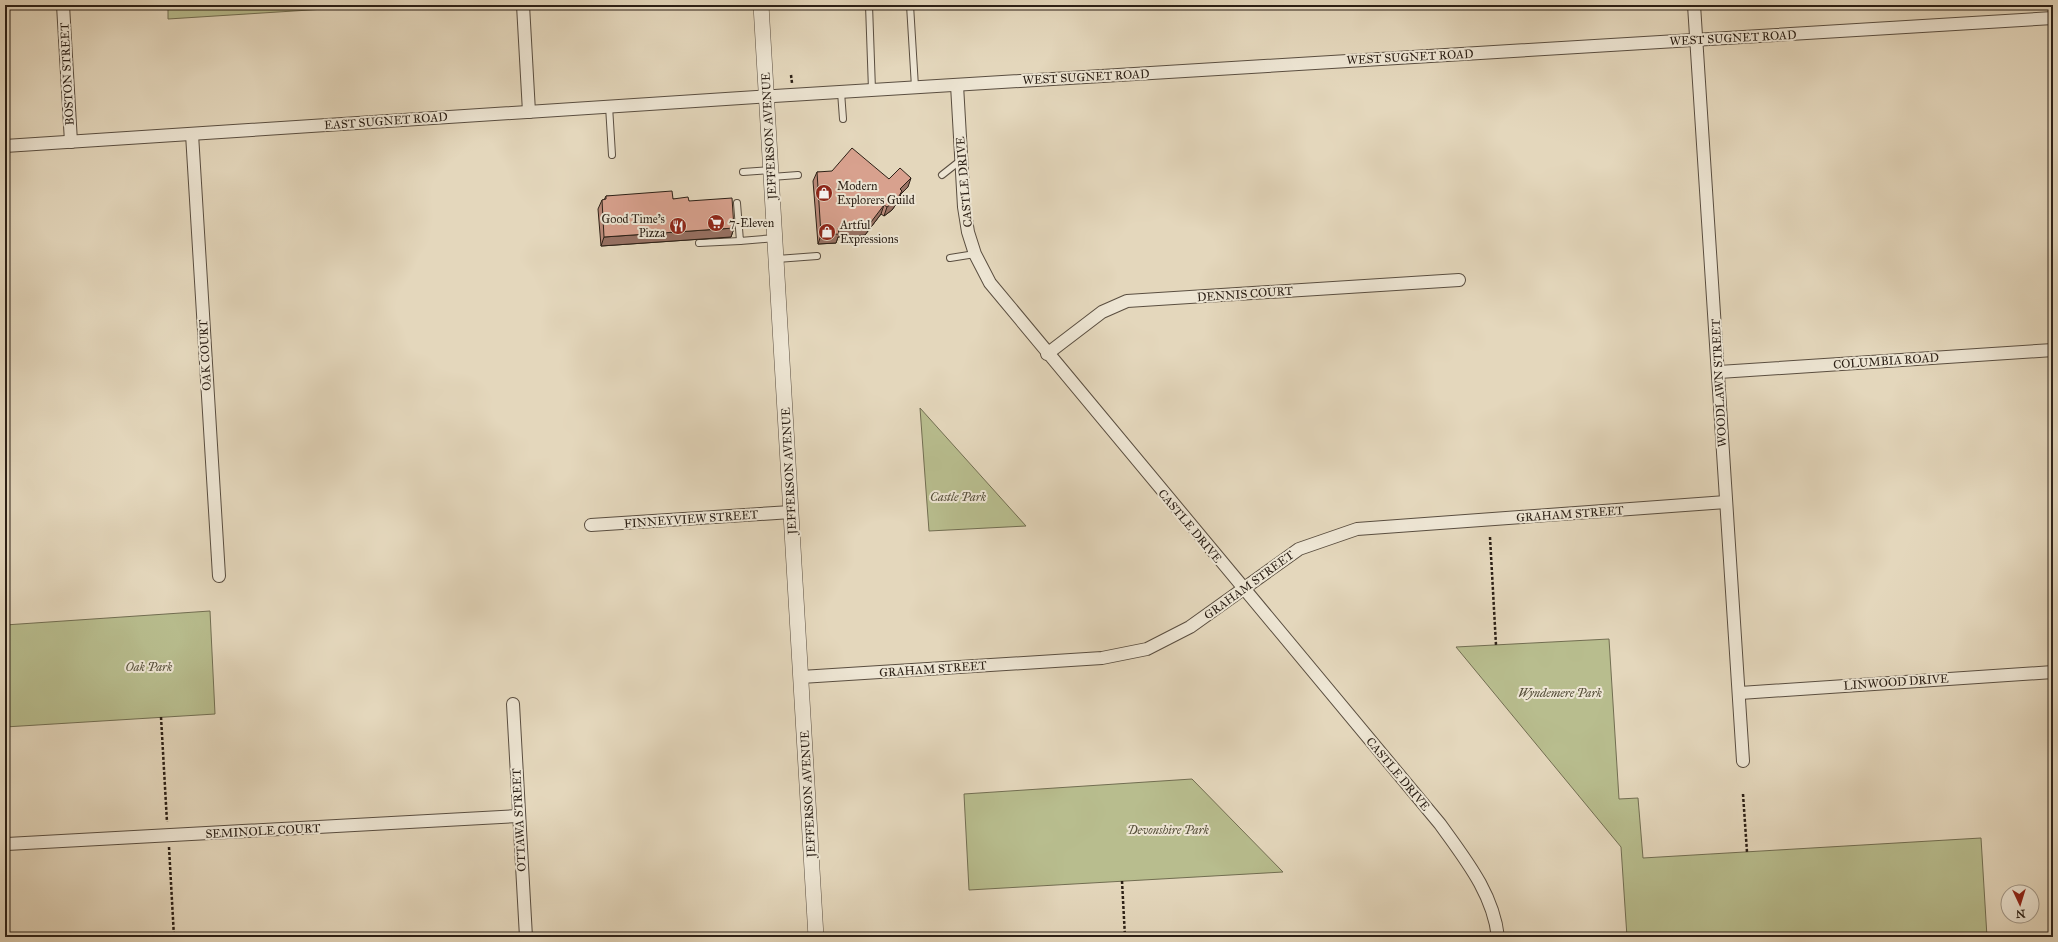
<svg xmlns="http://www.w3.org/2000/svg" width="2058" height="942" font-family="'IM FELL Great Primer',serif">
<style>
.green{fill:#b8bd8e;stroke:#726e52}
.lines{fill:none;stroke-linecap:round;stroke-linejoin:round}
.service-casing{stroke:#5a4e40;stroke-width:8}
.minor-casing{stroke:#5a4e40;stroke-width:14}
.tertiary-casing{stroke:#5a4e40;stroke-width:16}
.path{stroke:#2c2016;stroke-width:2.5;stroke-dasharray:3 2;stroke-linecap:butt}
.service{stroke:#ede5d3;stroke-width:6}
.minor{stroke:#ede5d3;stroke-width:12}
.tertiary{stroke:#ede5d3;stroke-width:15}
.wall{fill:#ba8a7a;stroke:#2c2016}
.shaded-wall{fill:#977163;stroke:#2c2016}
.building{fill:#d8a18e;stroke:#2c2016}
.labels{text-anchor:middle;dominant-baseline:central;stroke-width:4;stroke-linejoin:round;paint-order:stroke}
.street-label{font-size:12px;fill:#2c2016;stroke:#ede5d3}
.poi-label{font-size:12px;fill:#2c2016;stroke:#ede5d3;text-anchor:start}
.park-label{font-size:12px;font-style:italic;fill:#564f3a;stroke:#ede5d3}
</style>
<rect width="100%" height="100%" fill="#e4d7bc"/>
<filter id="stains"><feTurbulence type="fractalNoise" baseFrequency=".005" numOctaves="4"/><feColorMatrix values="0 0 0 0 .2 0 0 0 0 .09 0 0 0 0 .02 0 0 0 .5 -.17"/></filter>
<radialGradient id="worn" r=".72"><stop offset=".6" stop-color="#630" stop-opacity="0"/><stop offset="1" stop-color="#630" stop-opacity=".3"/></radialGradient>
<g class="green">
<polygon points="168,5 388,5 168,19"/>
<polygon points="920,408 1026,526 929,531"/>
<polygon points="210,611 215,714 5,727 5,625"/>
<polygon points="1609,639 1619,799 1638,798 1643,858 1981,838 1987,937 1627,937 1621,847 1456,647"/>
<polygon points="1192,779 1283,872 969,890 964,794"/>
</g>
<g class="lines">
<g class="service-casing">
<g id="service">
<polyline points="869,5 872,90"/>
<polyline points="910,5 915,87"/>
<polyline points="841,92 843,119"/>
<polyline points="609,106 612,155"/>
<polyline points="743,172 771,170"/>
<polyline points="942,175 961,160"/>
<polyline points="771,177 798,175"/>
<polyline points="737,203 740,241 775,238"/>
<polyline points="699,243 740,241"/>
<polyline points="950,258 975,254"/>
<polyline points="777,259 817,256"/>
</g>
</g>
<g class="minor-casing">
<g id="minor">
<polyline points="63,5 71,142"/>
<polyline points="523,5 529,112"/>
<polyline points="1694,5 1743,761"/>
<path d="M957,85L964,207L968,232L975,254L990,283L1440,824C1465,859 1493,893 1498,937"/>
<polyline points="192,134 219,576"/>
<polyline points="5,146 741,98 2053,18"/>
<polyline points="1047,354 1102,312 1127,301 1459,280"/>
<polyline points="1719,372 2053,350"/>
<polyline points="591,525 791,512"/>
<polyline points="801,677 1102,658 1147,649 1190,627 1299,549 1357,529 1726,502"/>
<polyline points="1740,693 2053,672"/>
<polyline points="513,704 526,937"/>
<polyline points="7,844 519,816"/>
</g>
</g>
<g class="tertiary-casing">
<polyline id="tertiary" points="761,5 816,937"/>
</g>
<g class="path">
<polyline points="791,75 792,83"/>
<polyline points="1490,537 1496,645"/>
<polyline points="161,717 167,822"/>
<polyline points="1743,794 1747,852"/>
<polyline points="169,847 174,937"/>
<polyline points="1122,881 1125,937"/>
</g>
<use href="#service" class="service"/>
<use href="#minor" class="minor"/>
<use href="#tertiary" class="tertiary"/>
</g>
<g class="wall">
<polygon points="817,172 889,179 908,187 901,194 899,200 892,210 884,216 881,214 865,235 838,237 836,243 818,244 813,181"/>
<polygon points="606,196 673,199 689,201 734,228 731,237 601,246 598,209 602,200 604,200"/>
</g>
<g class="shaded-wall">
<polygon points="911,178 908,187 901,194 899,200 892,210 884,216 887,207 900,189"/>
<polygon points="884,205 881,214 865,235 838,237 836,243 818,244 821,235 838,228"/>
<polygon points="734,228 731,237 601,246 604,237"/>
</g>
<g class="building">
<polygon points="852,148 889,179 900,168 911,178 900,189 902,191 896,201 887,207 884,205 868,226 838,228 839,234 821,235 817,172 832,171"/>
<polygon points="672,191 673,199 688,197 689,201 732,198 734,228 604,237 602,200 606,199 606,196"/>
</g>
<defs>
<g id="shop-disc" transform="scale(0.9)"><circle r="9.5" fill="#8f2418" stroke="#ede5d3"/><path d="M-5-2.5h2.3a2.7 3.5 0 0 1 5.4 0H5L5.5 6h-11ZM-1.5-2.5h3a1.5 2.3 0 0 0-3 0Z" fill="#fff"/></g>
<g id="supermarket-disc" transform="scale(0.9)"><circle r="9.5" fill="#8f2418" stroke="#ede5d3"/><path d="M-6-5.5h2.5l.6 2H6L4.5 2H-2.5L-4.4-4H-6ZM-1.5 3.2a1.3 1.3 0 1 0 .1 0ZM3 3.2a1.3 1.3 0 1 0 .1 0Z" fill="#fff"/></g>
<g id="restaurant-disc" transform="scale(0.9)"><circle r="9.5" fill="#8f2418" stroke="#ede5d3"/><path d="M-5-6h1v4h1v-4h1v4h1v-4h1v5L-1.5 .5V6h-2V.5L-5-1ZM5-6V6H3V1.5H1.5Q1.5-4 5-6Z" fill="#fff"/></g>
</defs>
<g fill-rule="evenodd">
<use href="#shop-disc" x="824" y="193"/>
<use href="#supermarket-disc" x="716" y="223"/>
<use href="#restaurant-disc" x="678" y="226"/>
<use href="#shop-disc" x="827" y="232"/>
</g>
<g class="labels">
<g class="street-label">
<text transform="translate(1733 38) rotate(-3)">WEST SUGNET ROAD</text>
<text transform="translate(1410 57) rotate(-3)">WEST SUGNET ROAD</text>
<text transform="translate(67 74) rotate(-93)">BOSTON STREET</text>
<text transform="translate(1086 77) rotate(-3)">WEST SUGNET ROAD</text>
<text transform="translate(386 121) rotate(-4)">EAST SUGNET ROAD</text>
<text transform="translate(769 136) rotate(-93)">JEFFERSON AVENUE</text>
<text transform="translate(964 182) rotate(-95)">CASTLE DRIVE</text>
<text transform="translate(1245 294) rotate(-4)">DENNIS COURT</text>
<text transform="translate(205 355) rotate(-93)">OAK COURT</text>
<text transform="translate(1886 361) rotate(-4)">COLUMBIA ROAD</text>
<text transform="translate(1719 383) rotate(-93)">WOODLAWN STREET</text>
<text transform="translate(789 471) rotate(-93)">JEFFERSON AVENUE</text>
<text transform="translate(1570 514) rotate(-4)">GRAHAM STREET</text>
<text transform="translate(691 519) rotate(-4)">FINNEYVIEW STREET</text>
<text transform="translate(1190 526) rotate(50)">CASTLE DRIVE</text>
<text transform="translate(1249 585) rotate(-36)">GRAHAM STREET</text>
<text transform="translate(933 669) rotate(-4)">GRAHAM STREET</text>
<text transform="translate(1896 682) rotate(-4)">LINWOOD DRIVE</text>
<text transform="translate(1398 774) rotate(50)">CASTLE DRIVE</text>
<text transform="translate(808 794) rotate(-93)">JEFFERSON AVENUE</text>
<text transform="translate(519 820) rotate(-93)">OTTAWA STREET</text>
<text transform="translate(263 831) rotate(-3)">SEMINOLE COURT</text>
</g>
<g class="poi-label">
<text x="837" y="186">Modern<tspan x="837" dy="14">Explorers Guild</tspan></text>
<text x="665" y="219" text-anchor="end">Good Time's<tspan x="665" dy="14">Pizza</tspan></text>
<text x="729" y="223">7-Eleven</text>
<text x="840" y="225">Artful<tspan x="840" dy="14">Expressions</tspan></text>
</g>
<g class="park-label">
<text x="958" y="497">Castle Park</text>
<text x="149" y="667">Oak Park</text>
<text x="1560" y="693">Wyndemere Park</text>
<text x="1168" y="830">Devonshire Park</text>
</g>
</g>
<rect width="2058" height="942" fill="none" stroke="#e4d7bc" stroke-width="20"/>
<rect x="6" y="6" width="2046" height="930" fill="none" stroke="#2c2016" stroke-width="2"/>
<rect x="10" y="10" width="2038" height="922" fill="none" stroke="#2c2016"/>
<g transform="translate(2020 904) rotate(176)"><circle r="19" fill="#ede5d3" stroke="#a09687"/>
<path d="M0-3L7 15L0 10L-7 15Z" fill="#8f2418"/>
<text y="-6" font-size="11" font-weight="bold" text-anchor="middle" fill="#2c2016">N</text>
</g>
<rect width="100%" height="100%" filter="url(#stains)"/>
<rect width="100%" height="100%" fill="url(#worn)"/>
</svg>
